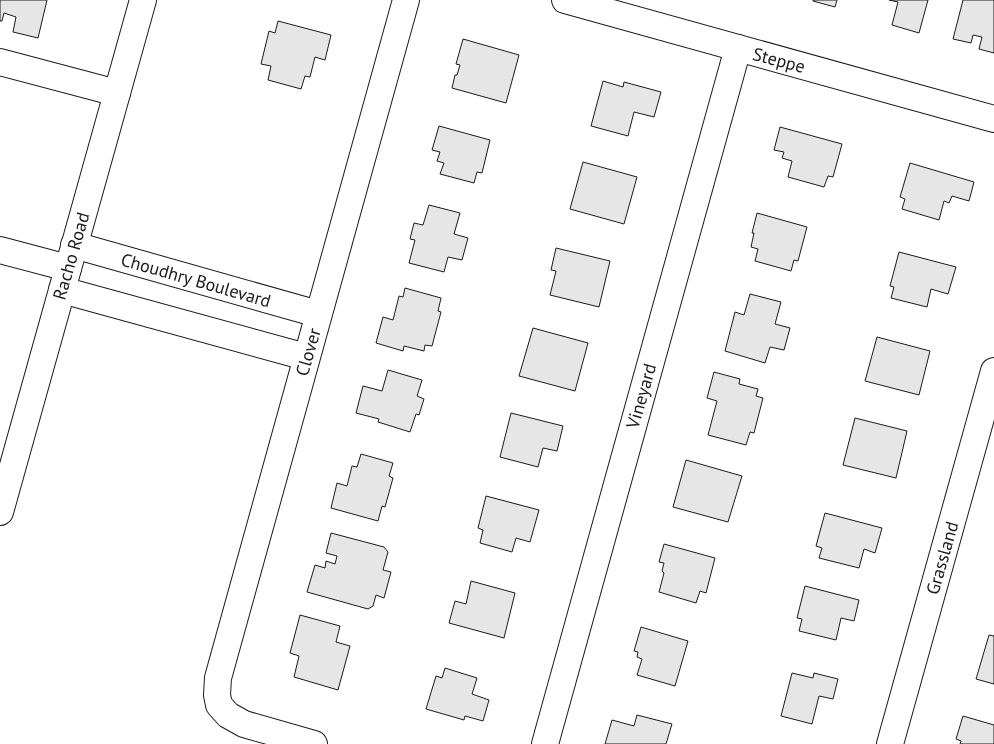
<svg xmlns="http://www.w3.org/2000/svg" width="994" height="744" font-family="'PT Sans',sans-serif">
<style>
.building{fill:#e6e6e6;stroke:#1a1a1a}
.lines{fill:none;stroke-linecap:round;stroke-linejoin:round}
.minor-casing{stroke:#1a1a1a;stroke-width:28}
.minor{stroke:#fff;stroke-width:26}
.labels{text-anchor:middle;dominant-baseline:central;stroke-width:4;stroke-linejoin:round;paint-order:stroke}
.street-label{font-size:18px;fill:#1a1a1a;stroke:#fff}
</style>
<rect width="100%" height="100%" fill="#fff"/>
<g class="building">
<polygon points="0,0 47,0 38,38 13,32 16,17 4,13 2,21 0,21"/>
<polygon points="813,0 837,0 835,7 813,1"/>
<polygon points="889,0 928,0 919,33 892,25 898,2"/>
<polygon points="963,0 994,0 994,53 979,49 982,37 973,35 971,43 953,39"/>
<polygon points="278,21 331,35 325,60 315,57 310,77 305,76 301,89 268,80 271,66 261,64 269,31 275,33"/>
<polygon points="463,39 519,55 506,103 452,88 455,75 457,75 460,65 456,64"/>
<polygon points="603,81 623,87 624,82 661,92 654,117 634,112 628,136 591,126"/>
<polygon points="439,126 490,140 482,173 477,172 474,183 440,174 444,163 437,161 440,152 432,150"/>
<polygon points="780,127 842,144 833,177 828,176 824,187 788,177 792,161 782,158 784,152 774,150"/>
<polygon points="583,162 637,177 624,224 570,209"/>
<polygon points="910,163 974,182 969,201 952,196 949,203 944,201 939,220 902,209 905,199 900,197"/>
<polygon points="429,205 460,213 454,234 468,238 462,260 448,257 444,272 409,263 415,240 410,239 414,223 423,225"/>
<polygon points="757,213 807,227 798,261 794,260 791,271 755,261 758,249 751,247 754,233 752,233"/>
<polygon points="556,248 610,261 599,307 550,295 556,271 551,270"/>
<polygon points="899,252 956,267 948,294 931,289 927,307 891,298 894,287 890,286"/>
<polygon points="405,288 441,298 438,311 441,312 432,346 425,345 424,351 404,346 403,351 376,343 383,317 393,320 399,296 403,297"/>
<polygon points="750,294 781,302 775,324 790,328 784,350 770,347 765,363 725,351 735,312 744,315"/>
<polygon points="533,328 588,343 575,391 519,376"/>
<polygon points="877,337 930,351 919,395 865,381"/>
<polygon points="388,370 422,380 417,396 424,399 419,415 416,414 410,432 378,422 379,419 356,413 363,386 382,391"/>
<polygon points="714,372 740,379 739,384 758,389 756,396 763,398 754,433 750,432 746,445 708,435 717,401 707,398"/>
<polygon points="511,413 563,426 557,451 543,448 538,467 500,457"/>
<polygon points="855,418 907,431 896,478 843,465"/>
<polygon points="361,454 393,463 389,476 393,478 385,507 382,506 378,521 331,508 337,483 347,486 352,466 357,467"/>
<polygon points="686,460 742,476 728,522 673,507"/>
<polygon points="486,496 539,510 530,542 516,538 512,552 480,543 483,530 478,528"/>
<polygon points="825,513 882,528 875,553 864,549 859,568 819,558 822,548 816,546"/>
<polygon points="331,533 384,547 388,552 383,570 391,572 384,598 376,595 373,606 368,609 307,592 315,565 325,568 326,561 335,564 337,556 326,553"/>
<polygon points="664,544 715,558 706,593 700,591 696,603 659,592 664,573 662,571 664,563 659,562"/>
<polygon points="471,581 515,593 504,638 449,623 455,601 466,604"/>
<polygon points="805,586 859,600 854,621 841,618 836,640 799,631 802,619 797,618"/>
<polygon points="300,615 340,626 336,642 350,646 338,690 294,677 299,656 290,653"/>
<polygon points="641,627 688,641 675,686 637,675 642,659 637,657 638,652 634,651"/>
<polygon points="989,635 994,636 994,684 976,679"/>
<polygon points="445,668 477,678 472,694 489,700 483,721 465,716 464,720 426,709 436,676 442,678"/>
<polygon points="792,673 813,678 814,673 838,679 833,699 819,696 812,724 781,716"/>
<polygon points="637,715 672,724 666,744 605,744 612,720 634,726"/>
<polygon points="963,716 994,725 994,744 960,744 961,741 956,739"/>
</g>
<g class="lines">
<g class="minor-casing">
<g id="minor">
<polyline points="565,0 994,119"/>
<polyline points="0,62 117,93"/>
<polyline points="74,245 318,314"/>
<polyline points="0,250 68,268"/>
<polyline points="62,290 306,357"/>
<polyline points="0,512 143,0"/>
<polyline points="314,744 244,724 228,715 219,705 217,695 218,678 406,0"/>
<polyline points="545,744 738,48"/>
<polyline points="890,744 994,371"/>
</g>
</g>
<use href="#minor" class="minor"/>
</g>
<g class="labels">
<g class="street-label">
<text transform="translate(779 60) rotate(15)">Steppe</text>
<text transform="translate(71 256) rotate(-74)">Racho Road</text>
<text transform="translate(196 280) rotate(16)">Choudhry Boulevard</text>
<text transform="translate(308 352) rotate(-74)">Clover</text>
<text transform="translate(641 396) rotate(-74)">Vineyard</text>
<text transform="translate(942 558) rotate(-74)">Grassland</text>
</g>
</g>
</svg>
